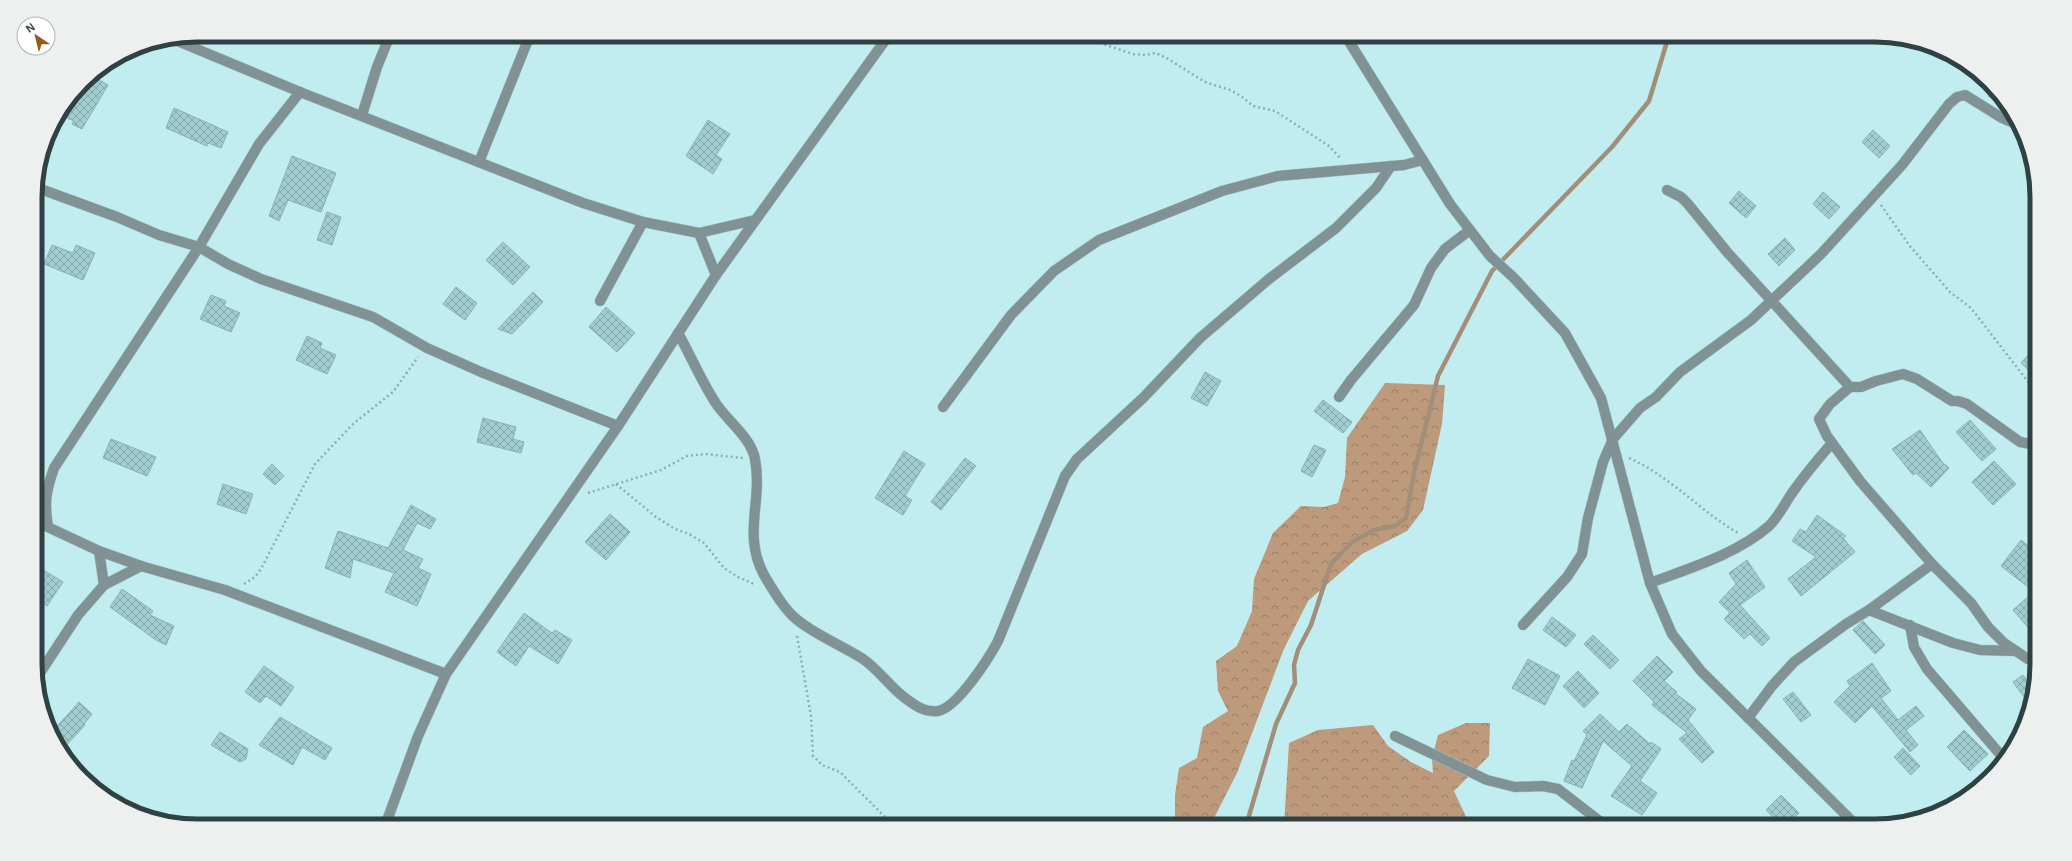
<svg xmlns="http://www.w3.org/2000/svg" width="2072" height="861" font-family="Helvetica,sans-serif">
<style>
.forest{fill:url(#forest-crowns)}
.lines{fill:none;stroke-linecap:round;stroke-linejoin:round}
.stream{stroke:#a28f7a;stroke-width:4.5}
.building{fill:url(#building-cross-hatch);stroke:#87b1b4}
.minor-casing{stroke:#a1c7ca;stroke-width:11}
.path{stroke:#8baeb0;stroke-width:2.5;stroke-dasharray:2 3;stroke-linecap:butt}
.minor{stroke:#809293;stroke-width:10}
.rim{fill:none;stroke:#2f4142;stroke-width:5}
</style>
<defs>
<pattern id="forest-crowns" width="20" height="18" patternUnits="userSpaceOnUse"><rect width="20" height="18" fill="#bc9a7b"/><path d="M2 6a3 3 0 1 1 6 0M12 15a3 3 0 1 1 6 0" fill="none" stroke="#997f66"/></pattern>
<pattern id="building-cross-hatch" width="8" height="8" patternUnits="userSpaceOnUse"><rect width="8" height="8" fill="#a2cdd0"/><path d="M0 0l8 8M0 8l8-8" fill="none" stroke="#84a8aa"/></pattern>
</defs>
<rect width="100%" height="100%" fill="#c1edf0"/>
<g class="forest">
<polygon points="1385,383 1445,385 1442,424 1423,510 1407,531 1362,554 1308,601 1283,651 1237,773 1210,826 1175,826 1175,795 1179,768 1197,758 1203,727 1228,711 1218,691 1216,661 1237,646 1252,611 1254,579 1273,533 1301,506 1324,507 1338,503 1345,477 1347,438"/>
<polygon points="1466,723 1490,723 1489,756 1454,791 1469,823 1468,826 1284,826 1289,743 1318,730 1373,725 1388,746 1411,762 1433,773 1432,758 1438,735"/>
</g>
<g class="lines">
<polyline class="stream" points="1246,826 1276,724 1295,683 1294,665 1298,650 1311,625 1331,564 1352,542 1374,530 1395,526 1406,518 1414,473 1438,376 1492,271 1612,147 1649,101 1669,35"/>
</g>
<g class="building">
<polygon points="91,75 108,85 82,129 72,124 74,121 60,115"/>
<polygon points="174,108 228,132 221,148 208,143 207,146 166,128"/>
<polygon points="708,120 730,134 716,155 722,159 713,174 686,156"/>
<polygon points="1873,130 1890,146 1879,158 1862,142"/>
<polygon points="292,156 336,173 321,212 288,200 279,221 269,216"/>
<polygon points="1739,191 1756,206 1746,218 1729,203"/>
<polygon points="1823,192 1840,207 1829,219 1813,204"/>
<polygon points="327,212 341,217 332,245 317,240"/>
<polygon points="1785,238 1795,250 1779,266 1768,254"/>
<polygon points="503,242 530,267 513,285 486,260"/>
<polygon points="52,245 73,253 76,245 95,253 83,280 44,264"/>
<polygon points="456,287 477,303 465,320 443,304"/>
<polygon points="533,292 543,302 512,334 498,329"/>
<polygon points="211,295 226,301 224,306 240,313 231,332 200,319"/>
<polygon points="606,307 635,333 617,352 589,327"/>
<polygon points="307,336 322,343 320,348 336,355 327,374 296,360"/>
<polygon points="2036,346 2036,377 2021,363"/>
<polygon points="1205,372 1221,381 1207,406 1191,398"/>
<polygon points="1323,400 1352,422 1343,433 1314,411"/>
<polygon points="483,418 516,427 513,439 524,442 521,453 477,442"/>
<polygon points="1970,420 1996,449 1982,461 1956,432"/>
<polygon points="1920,430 1942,462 1949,468 1931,487 1916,473 1913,475 1892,449"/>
<polygon points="111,439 156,457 147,476 103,458"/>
<polygon points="1314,445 1326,450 1312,477 1301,471"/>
<polygon points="904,451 925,464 905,496 912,500 903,515 875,498"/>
<polygon points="965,458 976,466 941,510 931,502"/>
<polygon points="1994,461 2016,484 1993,505 1972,482"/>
<polygon points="272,464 284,476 275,485 263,474"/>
<polygon points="223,484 253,494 246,514 217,504"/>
<polygon points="411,505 436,519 430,529 417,523 403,550 423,559 418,568 431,574 417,606 385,592 394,573 353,559 350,578 325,568 338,531 388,548"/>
<polygon points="610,514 630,532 606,560 585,542"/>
<polygon points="1817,515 1846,536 1843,538 1855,552 1801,596 1788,579 1816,557 1792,541 1800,529 1806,532"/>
<polygon points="2037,528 2037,576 2028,587 2001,566 2021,540 2027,545"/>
<polygon points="1747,560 1765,587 1740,605 1770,638 1762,646 1750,634 1744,639 1724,619 1730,613 1719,602 1736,584 1729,573"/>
<polygon points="37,566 63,582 47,606 38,600"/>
<polygon points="122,589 153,611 150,615 174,626 166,645 156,640 110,607"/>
<polygon points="2037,589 2037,638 2013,610"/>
<polygon points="524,613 552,633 555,630 572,640 558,664 529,646 516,666 497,652"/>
<polygon points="1552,617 1576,635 1566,647 1543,630"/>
<polygon points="1863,621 1885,645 1875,654 1853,630"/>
<polygon points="1593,635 1619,660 1610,669 1584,644"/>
<polygon points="1657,656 1673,672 1664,681 1677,692 1675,693 1696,709 1688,720 1714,752 1702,763 1679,739 1687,733 1652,705 1654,702 1633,681"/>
<polygon points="1528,659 1560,676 1545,705 1512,688"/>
<polygon points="1872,663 1891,691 1881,698 1898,720 1916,706 1924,716 1906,730 1918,745 1910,752 1872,706 1855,723 1834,702 1850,686 1847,681"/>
<polygon points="264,666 294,687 281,706 266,696 260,703 245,692"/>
<polygon points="1578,671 1599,693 1584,708 1563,686"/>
<polygon points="2023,675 2033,688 2030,705 2013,682"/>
<polygon points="1793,692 1811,715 1801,722 1783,699"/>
<polygon points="79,702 92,714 84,724 85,725 62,750 51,733"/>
<polygon points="1600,714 1619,732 1627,724 1650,744 1651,742 1661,749 1640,781 1657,793 1642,815 1611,796 1632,766 1603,741 1582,788 1564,781 1572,760 1574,761 1587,735 1583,731"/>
<polygon points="280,717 332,748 325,760 302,747 293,765 259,745"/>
<polygon points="1964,730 1988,754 1970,771 1947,747"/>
<polygon points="220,732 248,749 246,759 240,762 211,745"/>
<polygon points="1903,748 1920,766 1911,775 1894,757"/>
<polygon points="1781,795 1799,813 1786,826 1782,826 1766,810"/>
</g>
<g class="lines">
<g class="minor-casing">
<g id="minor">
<polyline points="1345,35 1450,204 1490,256 1514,278 1565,333 1601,398 1650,583 1672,634 1701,671 1857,826"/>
<polyline points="175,40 300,92 583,203 643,222 699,233 755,220"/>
<polyline points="362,115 377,67 390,35"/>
<polyline points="479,162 530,35"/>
<polyline points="35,187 117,217 159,235 199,247 228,264 261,279 373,317 427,348 481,372 618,426"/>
<polyline points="1667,190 1681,197 1688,204 1727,252 1850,387 1861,387 1876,381 1903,374 1917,379 1952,401 1958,401 1967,404 2020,442 2036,445"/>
<polyline points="699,233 716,275"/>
<polyline points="600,301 643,222"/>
<path d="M678,333C691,356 702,383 717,405C729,422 751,438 755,459C763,502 742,534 764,575C771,587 780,602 789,612C803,629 843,646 863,659C879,670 890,687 905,698C916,706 925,713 938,711C957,708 989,658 998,641L1065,476L1077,459L1143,398L1200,338L1269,279L1336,228L1376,188L1391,166"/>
<polyline points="1850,387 1830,404 1819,419 1827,436 1860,481 1932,564 1971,603 1988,627 2004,643 2028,659 2037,658"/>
<polyline points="1339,397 1351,380 1414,305 1431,268 1445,249 1470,230"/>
<polyline points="943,407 1011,315 1054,271 1099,240 1222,191 1278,176 1404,165 1423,160"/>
<polyline points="37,522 99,551 141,566 225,590 446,674"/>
<path d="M48,527C44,502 46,491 54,468L199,247L259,144L300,92"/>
<polyline points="99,551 104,585"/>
<path d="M1650,583C1690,568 1737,554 1769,526C1779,516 1784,505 1792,493C1804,476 1818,459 1832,443"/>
<polyline points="1869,610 1953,643 1980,650 2016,651"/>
<polyline points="1523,625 1567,577 1582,554 1588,518 1603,462 1613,439 1640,408 1656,397 1680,372 1751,320 1821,254 1902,165 1949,104 1957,97 1965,95 2002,118 2018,125"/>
<polyline points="1910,625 1914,647 1927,669 2005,760"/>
<polyline points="38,676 78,615 104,585 141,566"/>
<polyline points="1748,718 1772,686 1794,662 1846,624 1869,610 1932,564"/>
<polyline points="1395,736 1487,780 1515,787 1543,786 1558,789 1606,826"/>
<polyline points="385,826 418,736 446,674 618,426 716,275 889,35"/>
</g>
</g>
<g class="path">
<polyline points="1076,35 1133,54 1146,55 1155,53 1165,57 1205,82 1230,90 1241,96 1253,106 1275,111 1329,146 1341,159"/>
<polyline points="1989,97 1994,88"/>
<polyline points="1881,205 1909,245 1950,292 1971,308 2036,392"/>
<path d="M1629,458C1670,476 1700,511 1738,533"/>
<polyline points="616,484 656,517 675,529 689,534 704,543 724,568 738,577 754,584"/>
<polyline points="588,493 661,470 687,456 705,454 743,458"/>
<polyline points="244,584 255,577 261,569 315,464 354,423 393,392 418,357"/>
<polyline points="797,636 811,716 813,756 822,765 840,772 894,826"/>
</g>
<use href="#minor" class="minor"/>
</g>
<path d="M0 0H2072V861H0ZM197 42H1875A155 155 0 0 1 2030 197V664A155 155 0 0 1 1875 819H197A155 155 0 0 1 42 664V197A155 155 0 0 1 197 42Z" fill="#eef0f0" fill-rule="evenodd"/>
<path class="rim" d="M197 42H1875A155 155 0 0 1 2030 197V664A155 155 0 0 1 1875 819H197A155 155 0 0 1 42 664V197A155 155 0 0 1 197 42Z"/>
<g transform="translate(36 36) rotate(325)"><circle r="19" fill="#ffffff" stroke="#acb3b3"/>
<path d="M0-3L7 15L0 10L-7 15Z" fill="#945a18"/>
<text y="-6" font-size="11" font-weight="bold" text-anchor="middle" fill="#2f4142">N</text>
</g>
</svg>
